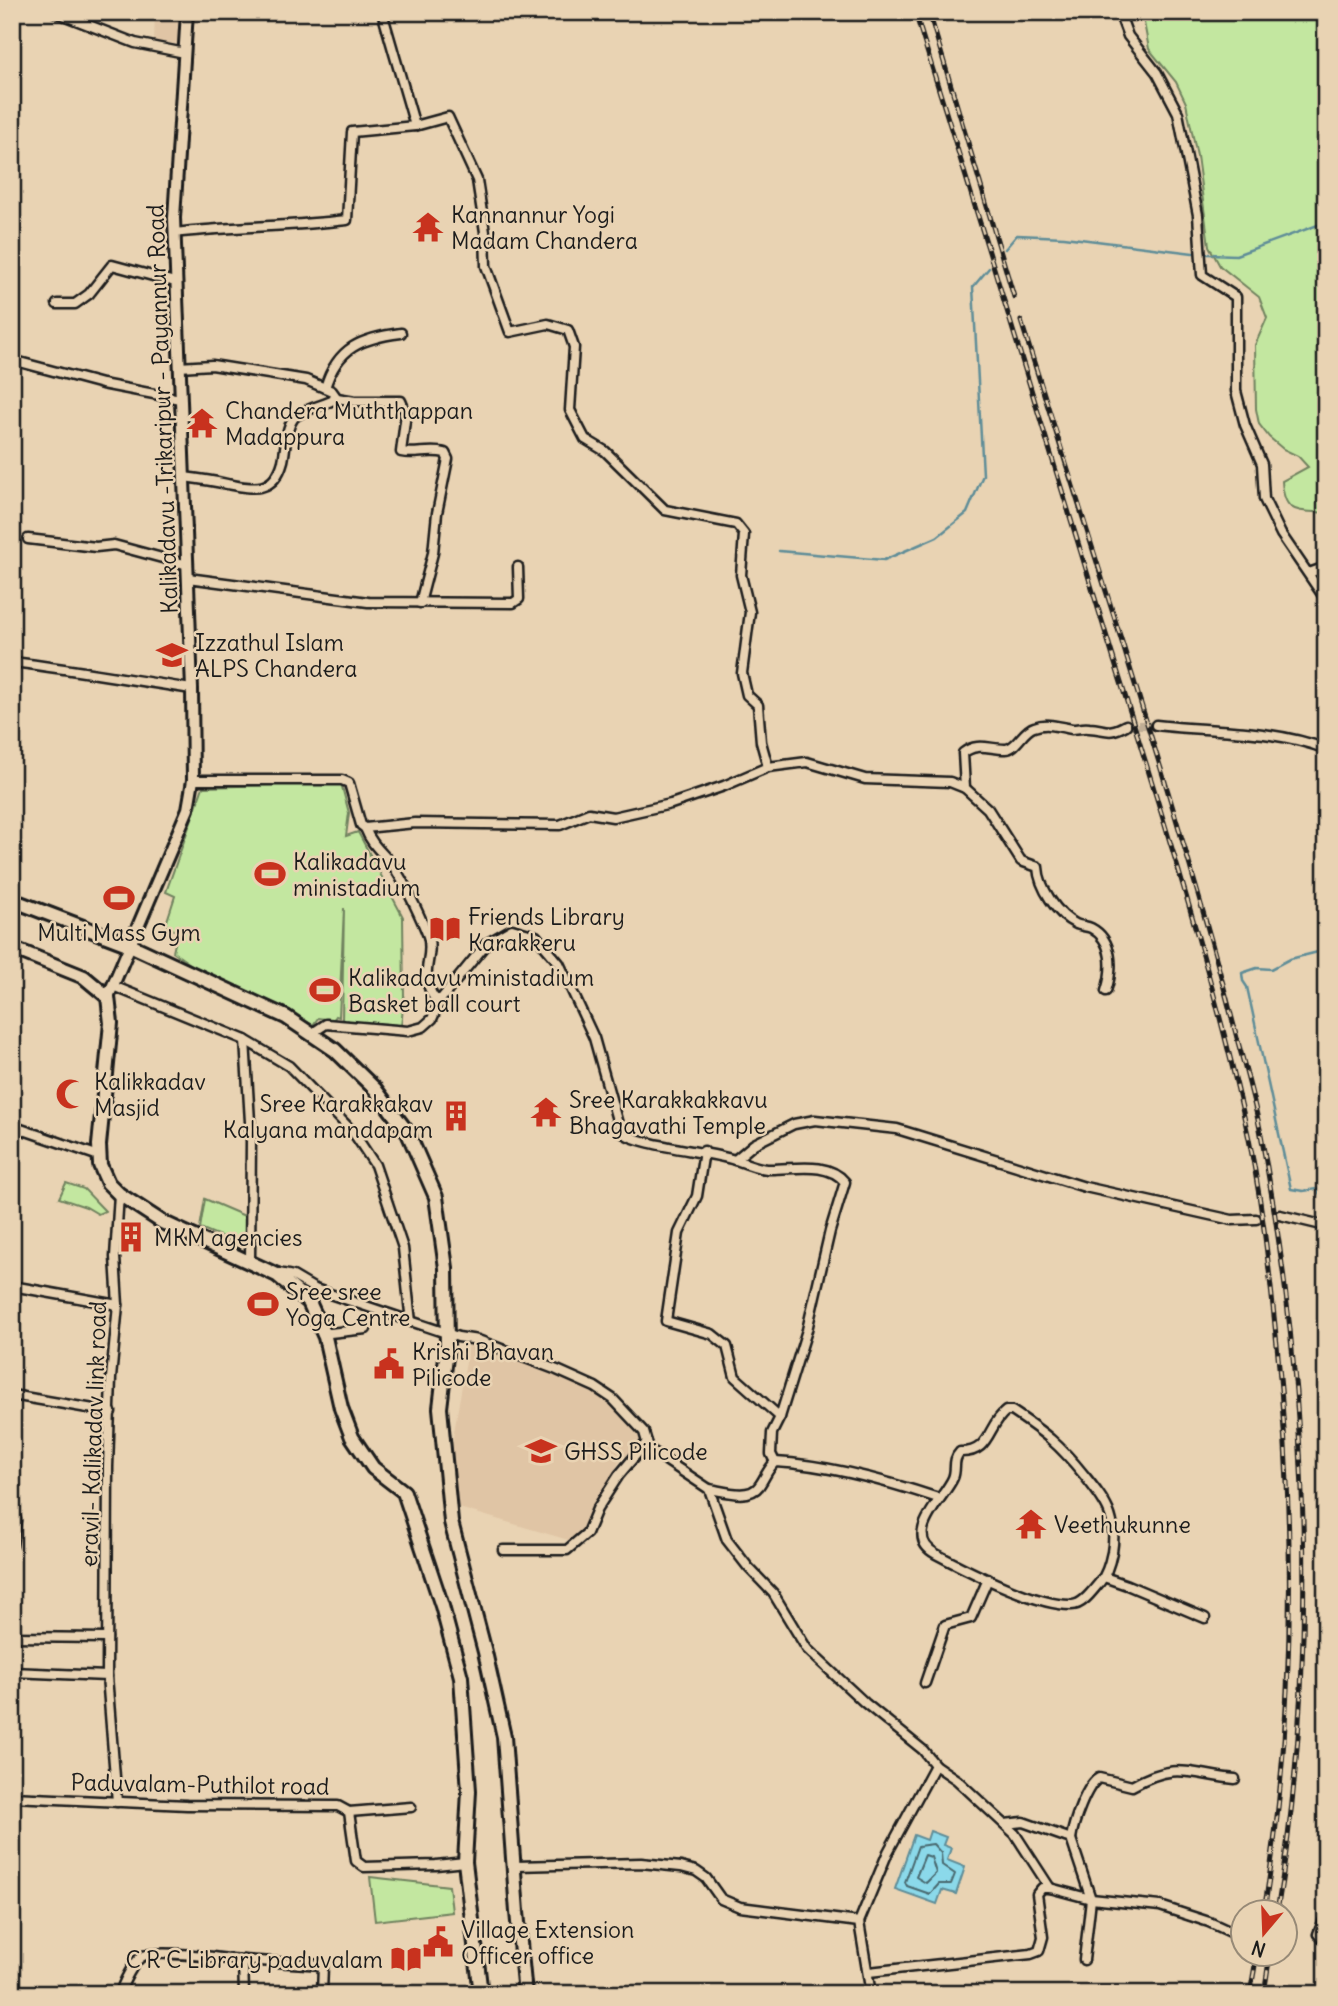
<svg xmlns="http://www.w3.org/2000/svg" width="1338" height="2006" font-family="Delius,sans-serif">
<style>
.built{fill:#e0c5a5}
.green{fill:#c3e7a0;stroke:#70825e;stroke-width:2}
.water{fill:#8bd9ea;stroke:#5f8d98;stroke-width:2}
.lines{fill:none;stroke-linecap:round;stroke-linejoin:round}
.shore{stroke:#48686e;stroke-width:2}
.stream{stroke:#5f8d98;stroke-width:2.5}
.minor-tunnel{stroke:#c0ae95;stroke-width:8;stroke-dasharray:8 4;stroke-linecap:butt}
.minor-casing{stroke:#1c1c1c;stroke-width:13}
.secondary-casing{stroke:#1c1c1c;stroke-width:16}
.trunk-casing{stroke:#1c1c1c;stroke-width:18}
.minor{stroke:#e9d3b3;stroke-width:8}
.secondary{stroke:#e9d3b3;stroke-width:10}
.trunk{stroke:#e9d3b3;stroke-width:12}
.rail-casing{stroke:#1c1c1c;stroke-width:5}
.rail{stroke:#e9d3b3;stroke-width:2.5;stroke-dasharray:8;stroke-linecap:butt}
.labels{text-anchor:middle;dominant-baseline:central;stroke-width:5;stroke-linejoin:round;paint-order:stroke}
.poi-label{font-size:23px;fill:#1c1c1c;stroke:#e9d3b3;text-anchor:start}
.street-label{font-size:23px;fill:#1c1c1c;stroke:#e9d3b3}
</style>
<rect width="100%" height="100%" fill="#e9d3b3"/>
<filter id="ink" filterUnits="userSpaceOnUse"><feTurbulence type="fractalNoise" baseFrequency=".0143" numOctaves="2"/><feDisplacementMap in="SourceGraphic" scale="14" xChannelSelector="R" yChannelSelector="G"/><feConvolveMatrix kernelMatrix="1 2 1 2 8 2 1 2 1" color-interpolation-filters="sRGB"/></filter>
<g filter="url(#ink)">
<g class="built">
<polygon points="155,12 181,12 180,44 154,42"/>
<polygon points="469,1344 575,1379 610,1399 641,1432 642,1442 620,1460 587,1524 572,1541 442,1503"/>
</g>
<g class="green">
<path d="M1142,12H1326V513C1297,510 1284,515 1282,481L1308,467L1298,456L1283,449L1269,437L1259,424L1256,409L1255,345L1267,318L1259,297L1220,266L1209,246L1197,156L1186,103L1176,82L1149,49Z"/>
<polygon points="341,783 349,813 346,836 358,832 403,917 404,998 401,1027 342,1021 344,908 339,1017 336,1016 333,1020 318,1018 313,1025 193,966 173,952 178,931 165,927 175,896 166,892 203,787"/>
<polygon points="66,1183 84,1189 105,1211 98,1214 86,1207 59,1198"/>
<polygon points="205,1199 247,1217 244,1246 200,1228"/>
<polygon points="370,1877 449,1886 452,1912 375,1921"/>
</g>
<polygon class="water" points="930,1831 946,1837 943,1845 951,1848 947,1860 965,1867 956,1894 942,1890 937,1904 895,1889 914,1835 927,1840"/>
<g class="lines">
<g class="shore">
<polygon points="933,1844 941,1853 942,1865 955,1874 951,1884 939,1884 930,1894 907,1886 905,1882 918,1846"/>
<polygon points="925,1855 931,1857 936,1873 926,1883 916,1877"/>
</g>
<g class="stream">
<polyline points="1005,249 1017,235 1064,237 1193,253"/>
<polyline points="1208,254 1236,255 1326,222"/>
<polyline points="779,551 884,560 937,537 967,513 983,475 973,287 989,268"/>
<polyline points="1326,950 1290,959 1271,969 1257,968 1242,973 1243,981 1247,987 1291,1189 1303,1191 1317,1189 1326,1205"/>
</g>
<polyline class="minor-tunnel" points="1126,725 1156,725"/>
<g class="minor-casing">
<g id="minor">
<polyline points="55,12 135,43 185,53"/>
<polyline points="382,12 415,126 448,117 477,180 485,232 486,266 510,332 548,324 568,330 574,347 570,410 585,439 605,451 665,510 736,524 744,534 741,575 750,612 742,673 747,695 758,705 761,742 768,767"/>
<polyline points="1128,12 1122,20 1128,36 1157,73 1178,113 1198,215 1202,275 1236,297 1236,391 1245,425 1262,464 1264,499 1281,534 1326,600"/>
<path d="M174,233C232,226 289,227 347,220L352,132L415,126"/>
<polyline points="57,304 75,304 89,294 112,265 175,282"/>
<polyline points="12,360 102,384 180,399"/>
<polyline points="179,367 212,365 306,380 332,391 337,398"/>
<path d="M325,388C337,347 362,338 401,333"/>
<path d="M184,477C199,479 213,481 227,484C253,489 274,494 283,461C286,448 285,430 293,419C299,410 327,405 337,398L355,401H401L406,413L401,452C415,455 430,449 445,453L448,459L437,513L433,553L420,603"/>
<polyline points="28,539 96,547 114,545 188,565"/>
<polyline points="1309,573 1326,567"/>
<polyline points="188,578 368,602 513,603 519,599 518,567"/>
<path d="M12,662C72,669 132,680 192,689"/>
<path d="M1156,725C1213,732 1271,728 1326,749"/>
<path d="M193,780H342L349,783L361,825L365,828L415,823L560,825L589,813L613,817L671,804L724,786L768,767L807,762L865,779L950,782L965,788L988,809L1021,861L1038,867C1039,887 1057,915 1076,924C1080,926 1087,926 1091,928C1114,940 1113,970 1106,991"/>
<path d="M965,788L963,753C977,742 989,749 1005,749C1016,750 1023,730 1034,727C1048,722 1059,727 1072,729C1078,729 1083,727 1089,728C1107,729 1108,735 1126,725"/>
<path d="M365,828C373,849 387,855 397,872C406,886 422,920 428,936C435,958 417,973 435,999H441"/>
<polyline points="113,986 245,1040 289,1066 353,1132 375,1165 403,1248 411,1322"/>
<path d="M311,1034L326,1024L408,1031L423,1027L432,1019L441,999L486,944L512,929L536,936L559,963L594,1038L620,1131C637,1146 708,1151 735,1160L754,1144L794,1124L815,1120L897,1129L1085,1187L1232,1220L1256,1219"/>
<polyline points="245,1040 251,1138 250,1262"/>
<polyline points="12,1126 99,1156"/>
<polyline points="704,1151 697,1196 679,1233 666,1321 712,1334 727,1346 735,1377 780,1417"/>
<path d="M735,1160C746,1163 756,1168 767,1169C792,1170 827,1160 845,1182L830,1231L807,1330L780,1417L772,1433L771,1454L775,1462"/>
<polyline points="1280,1215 1326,1226"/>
<polyline points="277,1275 279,1273 293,1276 315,1289 458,1337 478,1340 557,1370 595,1387 613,1399 644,1432 649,1449 709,1489 727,1540 748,1567 773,1593 807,1649 865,1703 923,1750 935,1765 888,1852 859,1922"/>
<polyline points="12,1286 118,1305"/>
<polyline points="325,1337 330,1333 366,1329"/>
<polyline points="12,1395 111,1412"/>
<path d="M1006,1411H1012C1045,1433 1059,1444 1084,1475C1105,1501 1118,1517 1112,1552C1110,1562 1107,1574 1100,1582C1093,1590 1083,1605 1072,1605C1036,1606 968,1571 936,1554C901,1535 944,1499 953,1478C957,1469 952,1460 960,1452C991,1453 987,1425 1006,1411Z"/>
<path d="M709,1489C723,1491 749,1500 759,1486C765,1478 767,1470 775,1462C830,1465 887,1481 938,1498"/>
<polyline points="12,1512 16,1520 12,1546"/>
<polyline points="503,1550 567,1550 587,1533 597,1509 619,1475 647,1442"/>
<polyline points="1104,1577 1127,1585 1205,1618"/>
<polyline points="12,1637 107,1638"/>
<polyline points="12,1672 107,1676 117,1802"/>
<polyline points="107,1676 108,1467 111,1378 118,1305 115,1257 119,1194"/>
<polyline points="925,1683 945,1625 971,1618 988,1579"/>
<polyline points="935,1765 957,1780 1015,1834 1050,1888"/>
<polyline points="12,1797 187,1805 338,1806 349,1812 356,1861 364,1867 436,1865 465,1862"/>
<polyline points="349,1812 411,1807"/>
<polyline points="1005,1824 1023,1822 1071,1839 1091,1899 1084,1960"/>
<path d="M1071,1839C1073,1824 1086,1785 1099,1778L1132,1786C1176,1761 1189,1774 1235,1779"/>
<polyline points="515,1866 641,1863 681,1867 696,1871 706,1878 721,1899 740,1907 859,1922 871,1994"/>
<polyline points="1326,1915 1318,1934 1326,1941"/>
<polyline points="869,1972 1031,1954 1039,1951 1043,1937 1037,1894 1042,1888 1050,1888 1091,1899 1160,1906 1209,1922 1244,1938"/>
<path d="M120,1994C122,1985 134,1960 143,1956C160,1949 222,1959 243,1960"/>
<polyline points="244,1994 243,1960 323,1965 322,1994"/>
</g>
</g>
<g class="secondary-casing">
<polyline id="secondary" points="108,997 188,809 193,780 192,689 174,218 187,12"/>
</g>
<g class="trunk-casing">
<g id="trunk">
<polyline points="12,900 130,945 286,1017 335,1050 375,1089 408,1133 436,1197 446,1268 447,1348 440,1408 451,1522 485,1652 504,1737 517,1912 525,1994"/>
<polyline points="12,948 84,977 108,997 111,1023 99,1145 100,1165 108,1183 119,1194 162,1222 277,1275 309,1302 325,1337 341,1408 352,1437 373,1468 404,1492 442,1606 461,1677 469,1791 465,1862 481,1994"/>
</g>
</g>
<use href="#minor" class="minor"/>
<use href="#secondary" class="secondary"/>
<use href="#trunk" class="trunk"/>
<g class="rail-casing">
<g id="rail">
<path d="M915,12C979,218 1042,425 1105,631C1154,790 1206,949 1243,1112C1261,1188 1269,1266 1277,1345C1296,1535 1295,1722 1264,1912"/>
<polyline points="929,12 1014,297"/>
<path d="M1021,321C1070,474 1118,628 1165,782C1191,868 1216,954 1238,1042C1246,1071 1254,1100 1260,1129C1309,1386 1320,1654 1277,1912"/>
<polyline points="1250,1994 1257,1954"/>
<polyline points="1264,1994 1270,1954"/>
</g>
</g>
<use href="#rail" class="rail"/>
</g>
</g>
<defs>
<g id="temple-bare" transform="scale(2.415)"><path d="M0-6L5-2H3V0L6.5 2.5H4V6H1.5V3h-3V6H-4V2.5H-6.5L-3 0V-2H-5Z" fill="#c8321e" stroke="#e9d3b3" stroke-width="2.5" paint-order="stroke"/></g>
<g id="school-bare" transform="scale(2.415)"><path d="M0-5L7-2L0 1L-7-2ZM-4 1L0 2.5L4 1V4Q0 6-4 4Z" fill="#c8321e" stroke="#e9d3b3" stroke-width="2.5" paint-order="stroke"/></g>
<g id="stadium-bare" transform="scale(2.415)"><path d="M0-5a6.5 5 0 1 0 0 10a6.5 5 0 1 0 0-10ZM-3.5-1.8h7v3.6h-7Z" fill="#c8321e" stroke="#e9d3b3" stroke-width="2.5" paint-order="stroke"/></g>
<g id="library-bare" transform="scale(2.415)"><path d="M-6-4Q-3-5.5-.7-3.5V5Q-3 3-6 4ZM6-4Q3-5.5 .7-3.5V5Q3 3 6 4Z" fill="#c8321e" stroke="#e9d3b3" stroke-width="2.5" paint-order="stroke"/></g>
<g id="mosque-bare" transform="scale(2.415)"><path d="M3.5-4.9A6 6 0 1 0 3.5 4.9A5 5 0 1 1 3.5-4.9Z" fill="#c8321e" stroke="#e9d3b3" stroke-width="2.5" paint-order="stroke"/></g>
<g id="building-bare" transform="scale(2.415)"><path d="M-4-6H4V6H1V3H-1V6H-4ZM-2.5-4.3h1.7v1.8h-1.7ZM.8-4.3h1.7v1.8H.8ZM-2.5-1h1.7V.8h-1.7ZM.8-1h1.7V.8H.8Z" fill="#c8321e" stroke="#e9d3b3" stroke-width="2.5" paint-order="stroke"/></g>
<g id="civic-bare" transform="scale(2.415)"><path d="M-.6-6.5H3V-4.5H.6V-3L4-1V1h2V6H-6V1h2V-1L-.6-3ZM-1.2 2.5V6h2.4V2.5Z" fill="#c8321e" stroke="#e9d3b3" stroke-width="2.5" paint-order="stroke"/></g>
</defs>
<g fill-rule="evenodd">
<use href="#temple-bare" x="428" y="227"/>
<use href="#temple-bare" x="202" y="423"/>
<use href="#school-bare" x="172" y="655"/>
<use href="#stadium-bare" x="270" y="874"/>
<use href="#stadium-bare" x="119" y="898"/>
<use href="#library-bare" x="445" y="929"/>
<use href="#stadium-bare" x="325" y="990"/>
<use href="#mosque-bare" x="71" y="1094"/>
<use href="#temple-bare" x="546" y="1112"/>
<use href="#building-bare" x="456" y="1116"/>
<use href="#building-bare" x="131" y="1237"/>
<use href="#stadium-bare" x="263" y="1304"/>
<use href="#civic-bare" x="389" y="1364"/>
<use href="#school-bare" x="541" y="1451"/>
<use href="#temple-bare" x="1031" y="1524"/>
<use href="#civic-bare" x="438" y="1942"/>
<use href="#library-bare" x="406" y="1959"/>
</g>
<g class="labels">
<g class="poi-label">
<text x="451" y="214">Kannannur Yogi<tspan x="451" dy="26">Madam Chandera</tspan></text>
<text x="225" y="410">Chandera Muththappan<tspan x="225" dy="26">Madappura</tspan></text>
<text x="195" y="642">Izzathul Islam<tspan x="195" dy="26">ALPS Chandera</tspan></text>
<text x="293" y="861">Kalikadavu<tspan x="293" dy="26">ministadium</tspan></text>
<text x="468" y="916">Friends Library<tspan x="468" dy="26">Karakkeru</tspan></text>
<text x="119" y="932" text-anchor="middle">Multi Mass Gym</text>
<text x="348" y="977">Kalikadavu ministadium<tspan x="348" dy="26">Basket ball court</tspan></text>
<text x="94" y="1081">Kalikkadav<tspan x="94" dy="26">Masjid</tspan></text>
<text x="569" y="1099">Sree Karakkakkavu<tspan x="569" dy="26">Bhagavathi Temple</tspan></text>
<text x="433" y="1103" text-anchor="end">Sree Karakkakav<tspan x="433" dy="26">Kalyana mandapam</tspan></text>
<text x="154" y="1237">MKM agencies</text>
<text x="286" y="1291">Sree sree<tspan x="286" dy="26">Yoga Centre</tspan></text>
<text x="412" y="1351">Krishi Bhavan<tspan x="412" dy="26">Pilicode</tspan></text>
<text x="564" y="1451">GHSS Pilicode</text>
<text x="1054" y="1524">Veethukunne</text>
<text x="461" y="1929">Village Extension<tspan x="461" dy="26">Officer office</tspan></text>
<text x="383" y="1959" text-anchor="end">C R C Library paduvalam</text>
</g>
<g class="street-label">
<text transform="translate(162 409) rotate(-92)">Kalikadavu -Trikaripur - Payannur Road</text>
<text transform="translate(93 1434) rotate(-88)">eravil- Kalikadav link road</text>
<text transform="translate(200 1784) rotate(1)">Paduvalam-Puthilot road</text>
</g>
</g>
<rect width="1338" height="2006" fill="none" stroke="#e9d3b3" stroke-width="42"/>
<rect x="21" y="21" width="1296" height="1964" fill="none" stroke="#1c1c1c" stroke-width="2.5" filter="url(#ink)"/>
<g transform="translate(1264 1933) rotate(199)"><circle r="33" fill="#e9d3b3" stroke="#978a77" stroke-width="2"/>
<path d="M0-5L12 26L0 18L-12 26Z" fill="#c8321e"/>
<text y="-10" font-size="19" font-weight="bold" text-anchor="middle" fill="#1c1c1c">N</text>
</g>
</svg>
